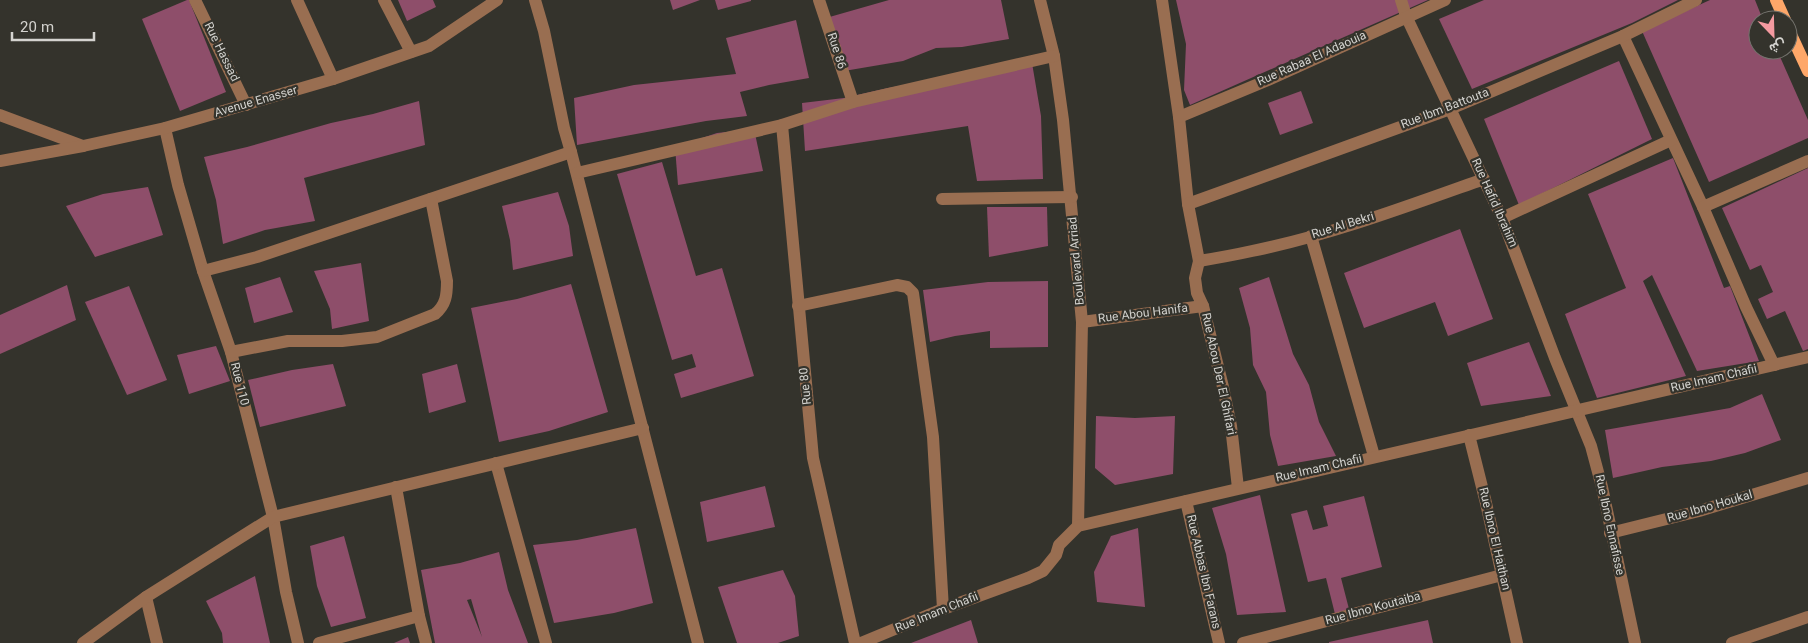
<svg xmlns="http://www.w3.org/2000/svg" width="1808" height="643" font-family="Georgia,Vazirmatn,serif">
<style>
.building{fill:#8e4e6a;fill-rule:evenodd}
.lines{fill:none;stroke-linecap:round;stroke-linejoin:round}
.minor{stroke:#996e51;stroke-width:12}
.major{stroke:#fea769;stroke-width:12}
.labels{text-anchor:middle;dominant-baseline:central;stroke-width:4.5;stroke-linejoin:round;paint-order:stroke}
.street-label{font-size:12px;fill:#d4d3cf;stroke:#34332c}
</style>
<rect width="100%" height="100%" fill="#34332c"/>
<g class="building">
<polygon points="187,0 189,0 226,92 180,111 142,19"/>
<polygon points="398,0 433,0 436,7 407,21"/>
<polygon points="670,0 700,0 673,10"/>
<polygon points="715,0 751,0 751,1 718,10"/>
<polygon points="889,0 1001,0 1009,39 962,47 936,48 903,61 844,71 826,18"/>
<polygon points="1176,0 1428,0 1190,105 1184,90 1186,44"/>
<polygon points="1484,0 1678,0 1632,23 1472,89 1439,19"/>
<polygon points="1710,0 1755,0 1763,20 1758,20 1758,50 1777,50 1808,120 1808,138 1709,182 1642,31"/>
<polygon points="796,20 809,78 769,85 740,92 747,116 706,121 577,145 574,98 634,85 736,74 726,38"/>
<polygon points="1619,61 1652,139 1519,205 1484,119"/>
<polygon points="1032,63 1041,116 1043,179 977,181 968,126 805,151 802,103 844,98 888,88"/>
<polygon points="1301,91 1313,123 1280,135 1268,103"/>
<polygon points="419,101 425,145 304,178 315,221 265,230 223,244 216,200 204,157 247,147 331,123 373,114"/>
<polygon points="754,129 763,171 678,185 675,147 717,133"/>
<polygon points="1673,158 1724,288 1730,286 1759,361 1697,371 1652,275 1643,281 1686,376 1597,398 1565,314 1626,288 1588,194"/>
<polygon points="662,162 696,276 722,268 754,376 681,398 674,374 696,367 692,354 672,360 617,174"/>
<polygon points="1808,168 1808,349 1803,351 1785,311 1767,319 1758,299 1773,292 1761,265 1750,270 1722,208"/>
<polygon points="148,187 163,235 95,257 66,206 103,194"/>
<polygon points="558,192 569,226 573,256 513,270 510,240 502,206"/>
<polygon points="987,207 1047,207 1048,246 989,257"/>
<polygon points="1460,229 1493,319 1448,336 1435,302 1364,328 1344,273"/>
<polygon points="361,263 369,321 332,329 330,309 314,271"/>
<polygon points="280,277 293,312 254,323 245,288"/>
<polygon points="1269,277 1293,354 1309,385 1319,422 1336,456 1278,466 1270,435 1266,392 1253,365 1250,328 1239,288"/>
<polygon points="1048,281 1048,347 990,348 990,331 955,336 930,342 923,290 988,282"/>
<polygon points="571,284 608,412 549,431 499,442 471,308 517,299"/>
<polygon points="67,285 76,320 0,354 0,315"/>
<polygon points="129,286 167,380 127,395 85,302"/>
<polygon points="1529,342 1551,396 1481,406 1467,363"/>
<polygon points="216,346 230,381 189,394 177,355"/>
<polygon points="333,364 346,406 260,427 248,380 292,370"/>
<polygon points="457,364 466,402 429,413 422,374"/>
<polygon points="1762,394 1781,440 1745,453 1711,461 1662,467 1613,478 1605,430 1730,408"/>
<polygon points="1096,416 1135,418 1175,416 1173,474 1115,485 1095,468"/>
<polygon points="765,486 775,527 707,542 700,502"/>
<polygon points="1260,495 1286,612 1237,615 1226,554 1212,508"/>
<polygon points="1364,496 1382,567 1341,578 1349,609 1335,614 1326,578 1308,582 1291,514 1307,510 1313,530 1328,526 1323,506"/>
<polygon points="636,528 653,603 614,613 554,623 533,545 577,540"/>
<polygon points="1138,528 1145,607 1097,602 1094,572 1111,536"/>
<polygon points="344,536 366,618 331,627 317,586 310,546"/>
<path d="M499,552L508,590L528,643H435L421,570L460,563ZM471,599L482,637L467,600Z"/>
<polygon points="783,570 795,596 799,636 778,643 737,643 718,587"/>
<polygon points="255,576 270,643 223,643 222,633 206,601"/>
<polygon points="971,620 978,643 911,643"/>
<polygon points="1428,620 1433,643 1329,643 1329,642"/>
<polygon points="408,637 410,643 394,643"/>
</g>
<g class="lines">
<g class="minor">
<polyline points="195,0 246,105"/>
<polyline points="297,0 333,79"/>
<polyline points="384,0 411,52"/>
<polyline points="535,0 544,31 564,128 571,152 698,643"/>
<polyline points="819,0 853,102"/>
<polyline points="1040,0 1054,56 1063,120 1082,322 1078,526"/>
<polyline points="1162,0 1179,117 1188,204 1199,261 1195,278 1197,293 1203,306 1223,387 1231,426 1238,488"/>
<polyline points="1401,0 1406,16 1502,218 1555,358 1591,446 1602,487 1635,643"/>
<polyline points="1623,36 1703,207 1746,307 1774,365"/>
<polyline points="0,115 83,146"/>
<polyline points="1179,117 1268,80 1445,0"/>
<polyline points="782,125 813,458 855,643"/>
<polyline points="165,128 178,185 203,271 231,352 273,517 286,592 298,643"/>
<polyline points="0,161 83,146 165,128 333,79 429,46 497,0"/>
<polyline points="577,173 782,125 853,102 1054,56"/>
<polyline points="942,199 1072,197"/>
<polyline points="1188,204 1450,109 1623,36 1696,0"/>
<polyline points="1703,207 1808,161"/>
<polyline points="1502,218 1671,140"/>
<polyline points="1311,236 1374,456"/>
<path d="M1199,261C1217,258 1234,255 1252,251C1331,235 1408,206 1484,179"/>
<polyline points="203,271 257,257 571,152"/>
<polyline points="798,306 897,285 907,287 913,293 933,437 943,609"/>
<polyline points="1082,322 1203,306"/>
<path d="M231,352L288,341H342L377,337L435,314C446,305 447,295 447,281L431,199"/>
<polyline points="1469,435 1486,503 1517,643"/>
<polyline points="496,463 546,643"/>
<polyline points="396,487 419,616 426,643"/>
<polyline points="1186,501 1219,643"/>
<polyline points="1610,533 1699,511 1808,478"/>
<polyline points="146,597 157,643"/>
<polyline points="83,643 146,597 273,517 643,428"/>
<polyline points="319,643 419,616"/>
<polyline points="861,643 943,609 1028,578 1043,571 1056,555 1059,545 1078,526 1808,357"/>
<polyline points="1243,643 1502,575"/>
<polyline points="1732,643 1808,617"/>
</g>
<g class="major">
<polyline points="1776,0 1785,20"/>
<polyline points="1788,28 1808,71"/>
</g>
</g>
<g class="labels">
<g class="street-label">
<text transform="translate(836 51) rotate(72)">Rue 86</text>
<text transform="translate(221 52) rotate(64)">Rue Hassad</text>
<text transform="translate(1312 59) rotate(-24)">Rue Rabaa El Adaouia</text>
<text transform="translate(256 102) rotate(-16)">Avenue Enasser</text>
<text transform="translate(1445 109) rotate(-21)">Rue Ibm Battouta</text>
<text transform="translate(1494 203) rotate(66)">Rue Hafid Ibrahim</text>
<text transform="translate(1343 226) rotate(-17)">Rue Al Bekri</text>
<text transform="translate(1077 261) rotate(-95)">Boulevard Arriad</text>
<text transform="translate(1143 314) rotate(-7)">Rue Abou Hanifa</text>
<text transform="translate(1218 374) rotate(78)">Rue Abou Der El Ghifari</text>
<text transform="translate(1714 379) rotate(-13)">Rue Imam Chafii</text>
<text transform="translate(239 384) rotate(76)">Rue 110</text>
<text transform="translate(806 386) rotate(-96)">Rue 80</text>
<text transform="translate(1319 469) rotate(-13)">Rue Imam Chafii</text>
<text transform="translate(1710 507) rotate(-16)">Rue Ibno Houkal</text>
<text transform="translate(1609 525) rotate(78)">Rue Ibno Ennafisse</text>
<text transform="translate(1494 539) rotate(77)">Rue Ibno El Haithan</text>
<text transform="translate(1203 572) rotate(77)">Rue Abbas Ibn Farans</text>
<text transform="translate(1373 609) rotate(-15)">Rue Ibno Koutaiba</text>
<text transform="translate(937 613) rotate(-22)">Rue Imam Chafii</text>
</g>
</g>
<g transform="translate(1773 35) rotate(157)"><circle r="24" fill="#34332c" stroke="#74736d"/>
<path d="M0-4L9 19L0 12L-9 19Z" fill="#f49aa0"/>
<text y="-8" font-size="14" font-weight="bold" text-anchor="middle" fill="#d4d3cf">ش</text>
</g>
<path d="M12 32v8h82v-8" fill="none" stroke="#d4d3cf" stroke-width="2.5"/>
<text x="20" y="32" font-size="15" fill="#d4d3cf" stroke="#34332c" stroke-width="4" paint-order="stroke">20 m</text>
</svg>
